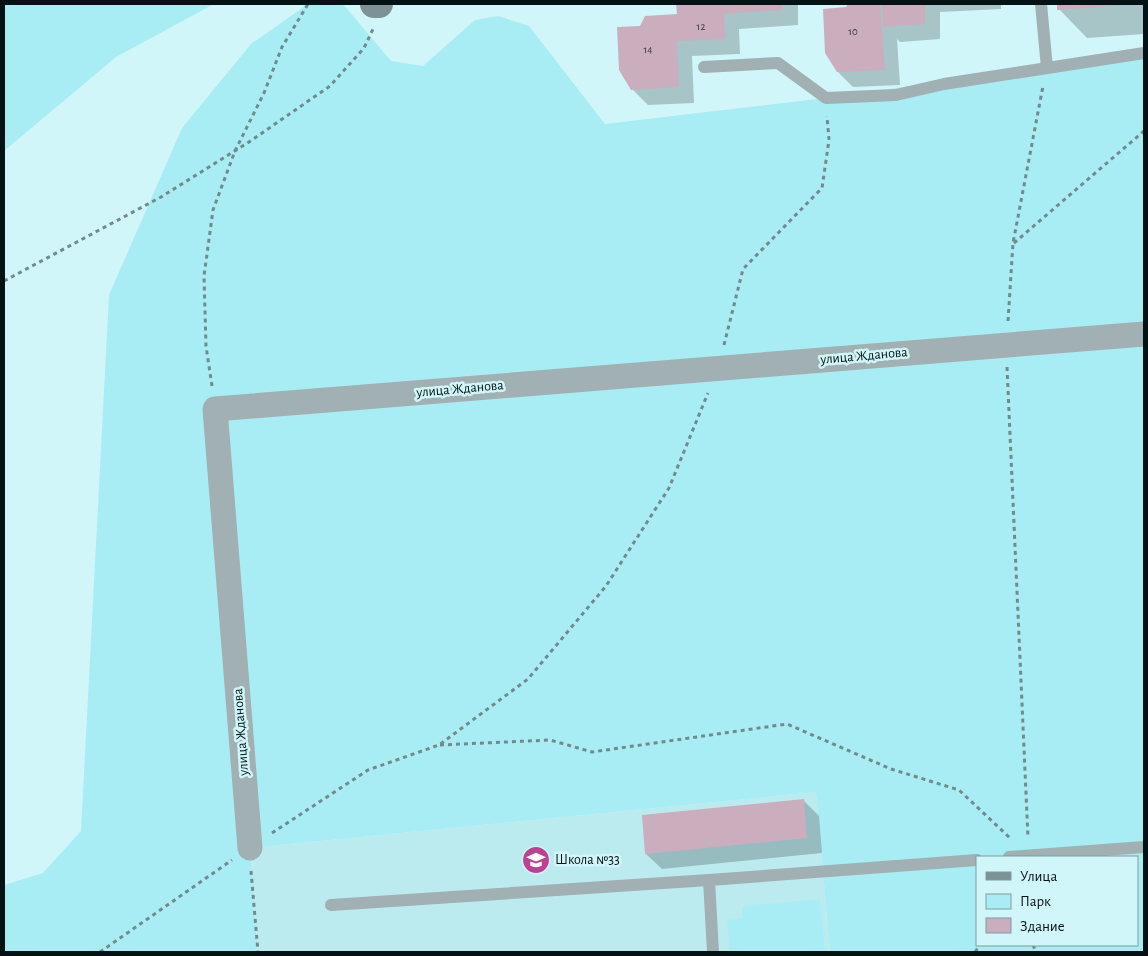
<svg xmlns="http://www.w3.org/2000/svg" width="1148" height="956" font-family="'Alegreya Sans',sans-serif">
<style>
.built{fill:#bcebef}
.green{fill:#a8edf3;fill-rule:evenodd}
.shadow{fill:#0003}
.building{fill:#caaebd}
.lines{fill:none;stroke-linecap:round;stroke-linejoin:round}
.path{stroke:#718b8d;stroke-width:3;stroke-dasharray:4 4;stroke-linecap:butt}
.lane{stroke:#a1b0b2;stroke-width:12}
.street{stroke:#a1b0b2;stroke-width:25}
.secondary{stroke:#7c9295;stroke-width:28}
.labels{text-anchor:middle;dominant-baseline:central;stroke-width:5;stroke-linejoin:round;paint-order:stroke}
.number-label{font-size:11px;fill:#36393e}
.street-label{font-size:14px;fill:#051213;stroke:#d1f6f9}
.poi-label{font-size:14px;fill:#051213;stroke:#d1f6f9;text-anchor:start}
</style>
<rect width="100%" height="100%" fill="#d1f6f9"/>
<polygon class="built" points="816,792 830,952 258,952 250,848"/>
<g class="green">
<polygon points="4,4 214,4 116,57 4,151"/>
<path d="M308,4H343L391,61L423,66L475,20L498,16L529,26L605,124L826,98L1144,53V952H830L816,792L250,848L258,952H4V885L43,873L81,831L109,295L182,128L251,44ZM977,857H1137V945H977Z"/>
<polygon points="820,899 825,952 730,952 727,920 742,918 742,906"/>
</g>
<g class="shadow">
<polygon points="677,4 798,4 798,25 739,29 740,54 692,56 694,103 648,105 632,89 641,27 678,15"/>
<polygon points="849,4 1001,4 1001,9 940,12 940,39 900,42 897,39 900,85 853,87 838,72 847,8"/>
<polygon points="1058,4 1144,4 1144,34 1087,38 1059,9"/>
<polygon points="803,800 819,816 822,853 662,869 646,854"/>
</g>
<g class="building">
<polygon points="676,4 783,4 783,10 724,14 725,39 677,41 679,87 631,90 619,70 617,27 640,26 645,16 677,14"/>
<polygon points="848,4 880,4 885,70 837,72 825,53 823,9 846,7"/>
<polygon points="882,4 925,4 925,24 883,27"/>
<polygon points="1057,4 1121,4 1121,5 1057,10"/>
<polygon points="804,799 807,838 645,854 642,815"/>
</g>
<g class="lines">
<g class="path">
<polyline points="1014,243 1144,131"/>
<polyline points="4,281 161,197 249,142 330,86 364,48 373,29"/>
<polyline points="1008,321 1013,243 1043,86"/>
<polyline points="724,345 743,269 822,188 829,140 827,116"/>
<polyline points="1007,367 1028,838"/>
<polyline points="212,386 206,346 204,276 213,210 235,151 264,93 282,47 308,4"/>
<polyline points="440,745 550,740 592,752 787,724 891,769 959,790 1011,839"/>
<polyline points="272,833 368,770 439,745 528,679 606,586 669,488 708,393"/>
<polyline points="251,871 258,952"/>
<polyline points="1033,945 1036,952"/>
<polyline points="100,952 232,860"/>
<polyline points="975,952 980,945"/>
</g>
<g class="lane">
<polyline points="1041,4 1047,68"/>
<polyline points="704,67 778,63 826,98 896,95 944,84 1144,53"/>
<polyline points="1009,857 1144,847"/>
<polyline points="331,905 709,880"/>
<polyline points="713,952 709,880 977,860"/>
</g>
<polyline class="street" points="250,848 215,409 1144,334"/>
<polyline class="secondary" points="374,4 379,4"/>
</g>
<defs>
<g id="school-disc" transform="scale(1.4375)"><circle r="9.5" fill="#bc4192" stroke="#d1f6f9"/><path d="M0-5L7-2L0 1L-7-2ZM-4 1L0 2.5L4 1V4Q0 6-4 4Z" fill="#fff"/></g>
</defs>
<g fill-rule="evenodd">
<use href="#school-disc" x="536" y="860"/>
</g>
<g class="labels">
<g class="number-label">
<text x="701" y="26">12</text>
<text x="853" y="31">10</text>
<text x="648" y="49">14</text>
</g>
<g class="street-label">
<text transform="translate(864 356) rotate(-5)">улица Жданова</text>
<text transform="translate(460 389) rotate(-5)">улица Жданова</text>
<text transform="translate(241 732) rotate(-94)">улица Жданова</text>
</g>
<g class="poi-label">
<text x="555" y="860">Школа №33</text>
</g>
</g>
<rect width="1148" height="956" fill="none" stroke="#051213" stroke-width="10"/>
<rect x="976" y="856" width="162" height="90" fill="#d1f6f9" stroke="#7f9b9d"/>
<rect x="986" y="872" width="25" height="8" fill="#7c9295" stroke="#7f9b9d"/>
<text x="1020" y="881" font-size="15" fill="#051213">Улица</text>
<rect x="986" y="894" width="25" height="15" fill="#a8edf3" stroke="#7f9b9d"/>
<text x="1020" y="906" font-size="15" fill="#051213">Парк</text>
<rect x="986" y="918" width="25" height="15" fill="#caaebd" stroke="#7f9b9d"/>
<text x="1020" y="931" font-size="15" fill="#051213">Здание</text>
</svg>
